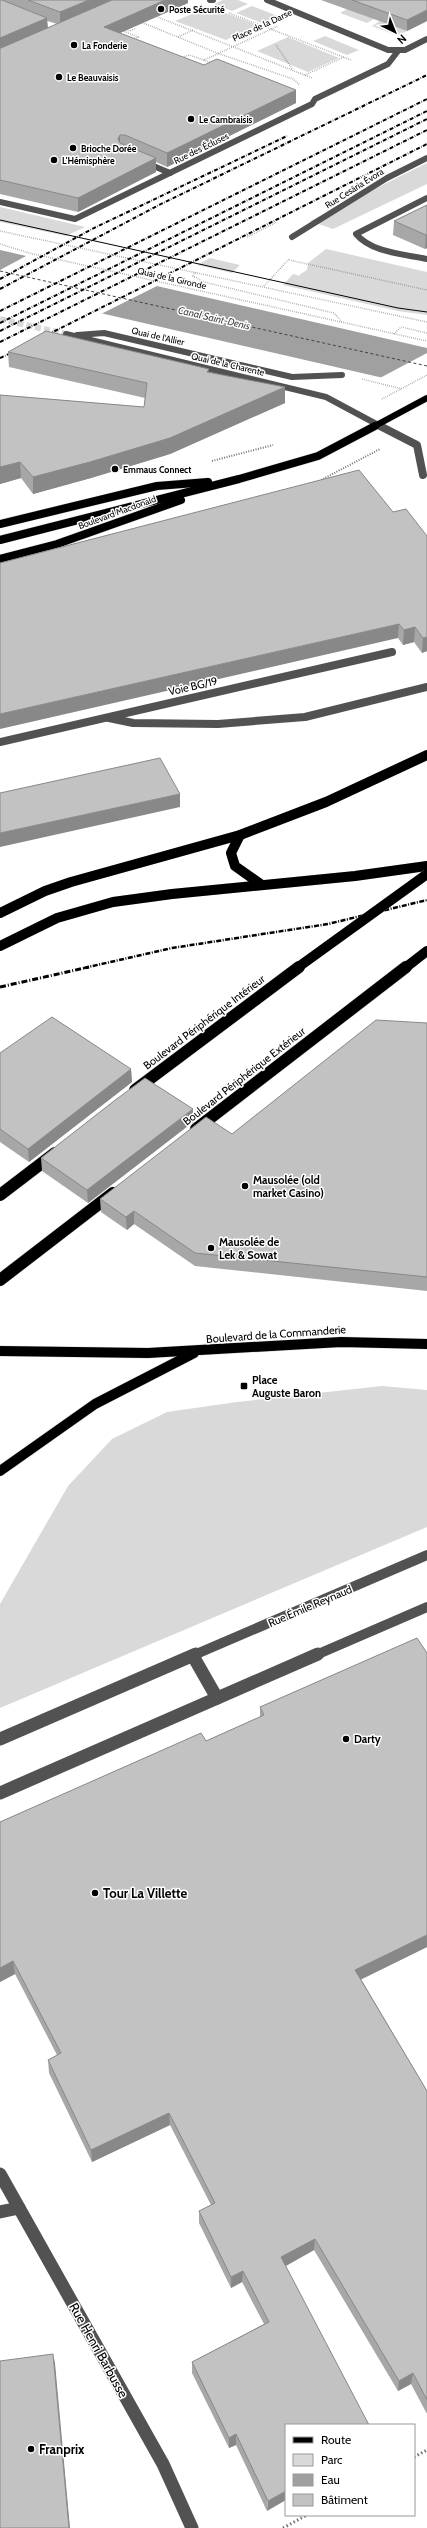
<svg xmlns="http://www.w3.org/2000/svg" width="427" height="2528" font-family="Cabin,sans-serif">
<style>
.green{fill:#d9d9d9}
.water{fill:#a0a0a0}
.pier{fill:#fff}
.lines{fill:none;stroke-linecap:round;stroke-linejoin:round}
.ferry{stroke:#414141;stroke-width:1;stroke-dasharray:3 2.5;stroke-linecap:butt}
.minor-tunnel{stroke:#d9d9d9;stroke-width:6;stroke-dasharray:6 3;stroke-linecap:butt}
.major-far2-casing{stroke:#dbdbdb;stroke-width:7}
.major-far1-casing{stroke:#dbdbdb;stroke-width:9}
.major-casing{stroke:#dbdbdb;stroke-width:11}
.highway-far1-casing{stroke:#dbdbdb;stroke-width:10}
.highway-casing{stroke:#dbdbdb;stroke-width:13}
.path-far2{stroke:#747474;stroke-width:1.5;stroke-dasharray:0.5 1.5;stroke-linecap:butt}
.path-far1{stroke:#747474;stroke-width:2;stroke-dasharray:1 1.5;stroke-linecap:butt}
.path{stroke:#747474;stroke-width:3;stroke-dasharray:1.5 2.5;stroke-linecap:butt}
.minor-far3{stroke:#525252;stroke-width:6}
.minor-far2{stroke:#525252;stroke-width:8}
.minor-far1{stroke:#525252;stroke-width:10}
.minor{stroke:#525252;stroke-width:13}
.major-far2{stroke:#000;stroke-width:6}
.major-far1{stroke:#000;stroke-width:8}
.major{stroke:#000;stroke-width:10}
.highway-far1{stroke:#000;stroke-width:10}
.highway{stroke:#000;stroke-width:12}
.tram{stroke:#000;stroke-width:1}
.rail-far2{stroke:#000;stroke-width:2;stroke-dasharray:4 1.5 0.5 1.5;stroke-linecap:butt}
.rail-far1{stroke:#000;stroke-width:2.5;stroke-dasharray:5 1.5 1 1.5;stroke-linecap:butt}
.rail{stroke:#000;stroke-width:3;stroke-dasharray:6 2 1 2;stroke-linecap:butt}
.highway-bridge-far1-casing{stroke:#dbdbdb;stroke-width:10;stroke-linecap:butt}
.highway-bridge-casing{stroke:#dbdbdb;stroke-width:13;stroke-linecap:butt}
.path-bridge{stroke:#747474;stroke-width:1.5;stroke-dasharray:0.5 1.5;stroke-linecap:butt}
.highway-bridge-far1{stroke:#000;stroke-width:10}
.highway-bridge{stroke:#000;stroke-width:12}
.wall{fill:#a7a7a7;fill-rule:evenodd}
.shaded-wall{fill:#888}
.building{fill:#c2c2c2;stroke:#888}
.poi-dot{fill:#000;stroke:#fff;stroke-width:1.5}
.labels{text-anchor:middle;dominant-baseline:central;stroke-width:3;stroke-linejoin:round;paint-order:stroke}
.far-poi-label{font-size:9px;font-weight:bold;fill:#000;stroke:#fff;text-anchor:start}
.far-street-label{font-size:9px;fill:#000;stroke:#fff}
.far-water-label{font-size:10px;font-style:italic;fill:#414141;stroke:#fff}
.street-label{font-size:11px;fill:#000;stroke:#fff}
.poi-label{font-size:11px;font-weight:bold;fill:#000;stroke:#fff;text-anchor:start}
.near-poi-label{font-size:13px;font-weight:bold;fill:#000;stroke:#fff;text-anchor:start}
.near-street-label{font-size:13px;fill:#000;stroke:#fff}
</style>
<rect width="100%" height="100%" fill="#fff"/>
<g class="green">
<polygon points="223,0 238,0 248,4 232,11 214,4"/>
<polygon points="252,6 278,16 262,23 236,13"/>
<polygon points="209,7 258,25 226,40 175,21"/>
<polygon points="347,9 374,19 367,23 340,13"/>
<polygon points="380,21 407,31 398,36 372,26"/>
<polygon points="325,36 359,50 347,55 313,41"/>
<polygon points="288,37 339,58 308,72 257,51"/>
<polygon points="427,163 427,184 333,229 310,221"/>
<polygon points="0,207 85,227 66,236 0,222"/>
<polygon points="326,249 427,272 427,315 398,311 283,285 293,274 300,276 299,275 307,270 308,263"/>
<polygon points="210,258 240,265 232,273 197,265"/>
<polygon points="382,1386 427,1390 427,1527 0,1708 0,1604 68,1486 112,1439 167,1412 237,1402"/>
</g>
<polygon class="water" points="0,250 427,348 427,388 0,290"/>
<g class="pier">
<polygon points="28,255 161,284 99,315 0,292 0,270"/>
<polygon points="427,353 427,390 378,379"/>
</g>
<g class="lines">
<polyline class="ferry" points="0,271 427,366"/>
<polyline class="minor-tunnel" points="0,319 66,334"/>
<g class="major-far2-casing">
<polyline id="major-far2" points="373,427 427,398"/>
</g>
<g class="major-far1-casing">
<g id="major-far1">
<polyline points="0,524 157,486 208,482"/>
<polyline points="0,540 239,479 318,456 375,426"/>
<polyline points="0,559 57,544 181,500"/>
</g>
</g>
<g class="major-casing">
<g id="major">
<polyline points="0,1351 148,1353 341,1342 427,1344"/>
<polyline points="0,1471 95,1404 194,1353"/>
</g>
</g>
<g class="highway-far1-casing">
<g id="highway-far1">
<polyline points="240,835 231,853 235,866 262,885"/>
<polyline points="0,913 45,891 71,882 240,835 326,802 427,755"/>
<polyline points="0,946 57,918 113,902 172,894 355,876 427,866"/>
<polyline points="405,968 427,951"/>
</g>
</g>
<g class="highway-casing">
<g id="highway">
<polyline points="196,1129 406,967"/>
<polyline points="0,1280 113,1193"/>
</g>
</g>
<g class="path-far2">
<polyline points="229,13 351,60"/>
<polyline points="155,16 312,78"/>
<polyline points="141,22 217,53 293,79 300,85"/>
<polyline points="125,29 130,31 136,28"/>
<polyline points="121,30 138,37 133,39"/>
<polyline points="178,37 193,30"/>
<polyline points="276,45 293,70"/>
<polyline points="181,58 189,55 212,63"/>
<polyline points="204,60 278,26"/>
<polyline points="305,75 344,57"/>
<polyline points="0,231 427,322"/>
<polyline points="247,237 277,222"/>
<polyline points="0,244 29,253 427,341"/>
<polyline points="289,260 427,290"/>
<polyline points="195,272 193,276 204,282 334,313 342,322"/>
<polyline points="264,286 289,259"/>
<polyline points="394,334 401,327 427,333"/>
<polyline points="362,379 402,389"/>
</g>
<g class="path-far1">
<polyline points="212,461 273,445"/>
<polyline points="321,480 380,449"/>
</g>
<g class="path">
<polyline points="414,2457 427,2450"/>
<polyline points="283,2528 307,2515"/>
</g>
<g class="minor-far3">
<polyline points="210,0 213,0"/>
<polyline points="267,0 388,50 405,50 427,39"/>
<polyline points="144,162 170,173"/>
<path d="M427,198L356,234C372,253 404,254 427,259"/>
<polyline points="0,202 75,219 312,104 315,99 388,64 398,51"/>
<polyline points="292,237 387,178 427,158"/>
<polyline points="66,334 326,397 382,427"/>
<polyline points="77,335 104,333 292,377 342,375"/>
</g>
<g class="minor-far2">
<polyline points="380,426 417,445 423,475"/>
<polyline points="109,718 133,723 218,724 305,717 427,687"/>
<polyline points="0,742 392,652"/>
</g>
<g class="minor-far1">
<polyline points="194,1655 427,1555"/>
<polyline points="316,1655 427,1607"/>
</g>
<g class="minor">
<polyline points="193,1656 217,1698"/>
<polyline points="0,1739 196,1654"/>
<polyline points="0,1793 318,1654"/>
<polyline points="0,2174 163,2464 192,2528"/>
<polyline points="0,2212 19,2208"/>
</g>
<use href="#major-far2" class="major-far2"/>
<use href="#major-far1" class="major-far1"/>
<use href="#major" class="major"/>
<use href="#highway-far1" class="highway-far1"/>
<use href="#highway" class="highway"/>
<polyline class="tram" points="0,220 398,308 427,312"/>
<g class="rail-far2">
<polyline points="0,279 92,229 287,136"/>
<polyline points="0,289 157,206 427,75"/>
<polyline points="0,311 427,99"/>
<polyline points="0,323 427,111"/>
<polyline points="0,331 427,119"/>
<polyline points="41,338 427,144"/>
<polyline points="0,342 427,130"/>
<polyline points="0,358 18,350"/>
</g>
<polyline class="rail-far1" points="84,968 172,948 328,924 427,900"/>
<polyline class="rail" points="0,987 89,967"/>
<g class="highway-bridge-far1-casing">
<polyline id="highway-bridge-far1" points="297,968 427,874"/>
</g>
<g class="highway-bridge-casing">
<g id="highway-bridge">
<polyline points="135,1090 299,967"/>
<polyline points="0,1195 55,1153"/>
</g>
</g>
<polyline class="path-bridge" points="382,399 427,375"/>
<use href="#highway-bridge-far1" class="highway-bridge-far1"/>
<use href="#highway-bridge" class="highway-bridge"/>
</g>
<g class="wall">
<path d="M0,0H188V3L120,33L296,103L167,167L156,162V172L78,212L0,194ZM47,21L51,22L57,24L48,28Z"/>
<polygon points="321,0 427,0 427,21 407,31"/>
<polygon points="427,205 427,248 425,249 393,235 394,221"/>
<polygon points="8,352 209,372 285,403 170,454 91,478 33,494 21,478 0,484 0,395 144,407 145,398 9,367"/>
<polygon points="393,512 427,536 427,651 422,653 414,642 403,645 398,638"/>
<polygon points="427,1023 427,1291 195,1266 134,1224 127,1230 101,1212 100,1199 232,1134"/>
<polygon points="0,1053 131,1069 132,1082 29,1162 0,1142"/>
<polygon points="193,1122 88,1203 42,1171 41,1158"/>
<polygon points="427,1653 427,1947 361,1979 427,2091 427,2414 411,2384 398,2391 314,2250 286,2266 267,2511 236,2445 229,2448 192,2373 192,2362 264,2324 242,2282 231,2288 199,2223 199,2211 211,2205 170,2125 92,2162 49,2073 48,2060 57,2055 15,1974 0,1982 0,1822 206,1741 260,1717 260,1707"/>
</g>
<g class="shaded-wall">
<polygon points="89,0 119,0 60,26 60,12"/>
<polygon points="165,0 188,0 188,3 104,40 104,27"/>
<polygon points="427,10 427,21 407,31 407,20"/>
<polygon points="47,18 48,31 0,52 0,38"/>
<polygon points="296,90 296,103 167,167 167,153"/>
<polygon points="120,135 120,149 118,139"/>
<polygon points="156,158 156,172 78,212 78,198"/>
<polygon points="426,235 427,235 427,248 425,249"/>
<polygon points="285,387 285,403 170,454 91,478 33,494 33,477"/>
<polygon points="20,462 21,478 0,484 0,467"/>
<polygon points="399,624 398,638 0,729 0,714"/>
<polygon points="415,627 414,642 403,645 404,630"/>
<polygon points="427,637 427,651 422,653 423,638"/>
<polygon points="180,794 180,807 0,847 0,833"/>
<polygon points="131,1069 132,1082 29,1162 28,1149"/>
<polygon points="193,1109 193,1122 88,1203 87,1190"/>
<polygon points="134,1211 134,1224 127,1230 126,1217"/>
<polygon points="427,1935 427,1947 354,1983 355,1970"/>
<polygon points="13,1961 15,1974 0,1982 0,1968"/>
<polygon points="169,2113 170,2125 92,2162 91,2150"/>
<polygon points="315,2239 314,2250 280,2269 281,2257"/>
<polygon points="243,2271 242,2282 231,2288 231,2277"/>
<polygon points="53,2354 55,2363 70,2528 69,2528"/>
<polygon points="413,2373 411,2384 398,2391 399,2381"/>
<polygon points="236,2434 236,2445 229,2448 229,2438"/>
<polygon points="286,2491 286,2500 267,2511 268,2501"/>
</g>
<g class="building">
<polygon points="0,0 2,0 47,18 0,38"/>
<polygon points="28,0 89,0 60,12"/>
<polygon points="112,0 165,0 104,27 204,65 217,59 296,90 167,153 125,135 120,135 118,139 120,143 156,158 78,198 0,180 0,48 1,48"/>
<polygon points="352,0 427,0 427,10 407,20"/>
<polygon points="427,205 427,235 426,235 394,221"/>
<polygon points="46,331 209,369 207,372 285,387 170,438 90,462 33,477 20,462 0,467 0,395 144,407 147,383 8,352"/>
<polygon points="359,470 393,512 406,509 427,536 427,637 423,638 415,627 404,630 399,624 0,714 0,563"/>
<polygon points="160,758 180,794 0,833 0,793"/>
<polygon points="52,1017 131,1069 28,1149 0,1129 0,1053"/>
<polygon points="376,1020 427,1023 427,1277 195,1253 134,1211 126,1217 100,1199 206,1117 232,1134"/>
<polygon points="145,1078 193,1109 87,1190 41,1158 114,1101"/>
<polygon points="417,1638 427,1653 427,1935 355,1970 427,2091 427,2400 413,2373 399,2381 315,2239 281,2257 369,2425 286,2425 286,2491 268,2501 236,2434 229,2438 192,2362 269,2322 243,2271 231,2277 199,2211 215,2203 169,2113 91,2150 48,2060 61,2053 13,1961 0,1968 0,1822 201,1733 206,1741 264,1715 260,1707"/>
<polygon points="53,2354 69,2528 0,2528 0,2361"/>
</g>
<g class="poi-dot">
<circle cx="161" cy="9" r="4"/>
<circle cx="74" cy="45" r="4"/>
<circle cx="59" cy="77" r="4"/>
<circle cx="191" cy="119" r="4"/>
<circle cx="73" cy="148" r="4"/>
<circle cx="54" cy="160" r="4"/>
<circle cx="115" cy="469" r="4"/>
<circle cx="245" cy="1186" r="4"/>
<circle cx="211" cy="1248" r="4"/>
<rect x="240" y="1382" width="8" height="8" rx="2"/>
<circle cx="346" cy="1739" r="4"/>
<circle cx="95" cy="1893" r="4"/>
<circle cx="31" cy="2449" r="4"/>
</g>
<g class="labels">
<g class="far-poi-label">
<text x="169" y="9">Poste Sécurité</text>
<text x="82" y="45">La Fonderie</text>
<text x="67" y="77">Le Beauvaisis</text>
<text x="199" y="119">Le Cambraisis</text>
<text x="81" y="148">Brioche Dorée</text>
<text x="62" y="160">L'Hémisphère</text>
<text x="123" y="469">Emmaus Connect</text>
</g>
<g class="far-street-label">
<text transform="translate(262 25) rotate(-25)">Place de la Darse</text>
<text transform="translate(201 148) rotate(-26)">Rue des Écluses</text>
<text transform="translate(354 188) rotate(-32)">Rue Cesária Évora</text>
<text transform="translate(172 278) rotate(13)">Quai de la Gironde</text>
<text transform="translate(158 336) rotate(13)">Quai de l'Allier</text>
<text transform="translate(228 364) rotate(13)">Quai de la Charente</text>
<text transform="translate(117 512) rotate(-20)">Boulevard Macdonald</text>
</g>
<g class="far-water-label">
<text transform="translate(214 318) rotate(13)">Canal Saint-Denis</text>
</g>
<g class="street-label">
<text transform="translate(193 686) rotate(-13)">Voie BG/19</text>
<text transform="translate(204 1022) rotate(-37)">Boulevard Périphérique Intérieur</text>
<text transform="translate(244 1076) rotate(-38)">Boulevard Périphérique Extérieur</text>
<text transform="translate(276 1334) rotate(-4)">Boulevard de la Commanderie</text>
<text transform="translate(310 1606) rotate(-23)">Rue Émile Reynaud</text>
</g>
<g class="poi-label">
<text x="253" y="1180">Mausolée (old<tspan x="253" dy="13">market Casino)</tspan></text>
<text x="219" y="1242">Mausolée de<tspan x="219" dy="13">Lek &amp; Sowat</tspan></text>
<text x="252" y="1380">Place<tspan x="252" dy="13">Auguste Baron</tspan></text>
<text x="354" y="1739">Darty</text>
</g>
<g class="near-poi-label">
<text x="103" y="1893">Tour La Villette</text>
<text x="39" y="2449">Franprix</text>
</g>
<g class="near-street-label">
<text transform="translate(99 2350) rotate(61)">Rue Henri Barbusse</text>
</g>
</g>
<rect x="285" y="2424" width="130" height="92" fill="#ffffff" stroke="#999999"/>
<rect x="293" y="2437" width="20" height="6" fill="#000000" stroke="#999999"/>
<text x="321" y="2444" font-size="12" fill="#000000">Route</text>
<rect x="293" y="2454" width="20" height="12" fill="#d9d9d9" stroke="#999999"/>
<text x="321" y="2464" font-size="12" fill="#000000">Parc</text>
<rect x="293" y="2474" width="20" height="12" fill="#a0a0a0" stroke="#999999"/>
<text x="321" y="2484" font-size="12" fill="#000000">Eau</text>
<rect x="293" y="2494" width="20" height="12" fill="#c2c2c2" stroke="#999999"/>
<text x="321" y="2504" font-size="12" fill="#000000">Bâtiment</text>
<g transform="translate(395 32) rotate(137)" stroke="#ffffff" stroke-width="3" paint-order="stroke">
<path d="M0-3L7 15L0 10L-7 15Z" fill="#000000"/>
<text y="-6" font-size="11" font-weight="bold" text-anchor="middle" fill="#000000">N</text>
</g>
</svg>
